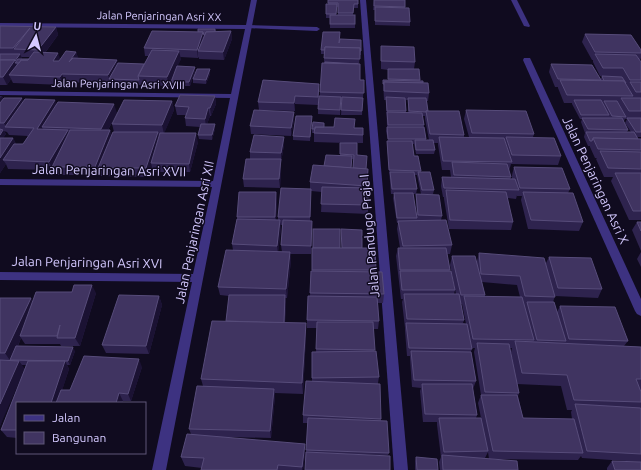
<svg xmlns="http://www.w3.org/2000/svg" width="641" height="470" font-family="Ubuntu,sans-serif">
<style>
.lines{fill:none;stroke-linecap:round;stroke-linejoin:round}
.lane{fill:#3d3281;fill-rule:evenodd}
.street{fill:#3d3281;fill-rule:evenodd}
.wall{fill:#2e234e;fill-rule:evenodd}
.shaded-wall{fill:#1b1233}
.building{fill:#403461;stroke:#574c7a}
.labels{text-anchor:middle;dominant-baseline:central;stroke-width:3;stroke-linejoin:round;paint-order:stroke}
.far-street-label{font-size:11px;fill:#d4c9ff;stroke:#100b1f}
.street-label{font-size:13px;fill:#d4c9ff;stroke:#100b1f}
</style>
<rect width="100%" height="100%" fill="#100b1f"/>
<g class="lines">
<polygon class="lane" points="249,25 317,27 320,29 317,31 247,28 246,27"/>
<g class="street">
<polygon points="251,0 257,0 166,470 152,470 192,282 0,280 0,272 193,274 212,187 0,185 0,179 213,181 230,98 0,95 0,91 231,94 245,29 0,27 0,23 246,25"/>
<polygon points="360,0 366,0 408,470 394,470"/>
<polygon points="511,0 517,0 530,26 529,27 524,26"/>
<polygon points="524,58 530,58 531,60 641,299 641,316 637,314 635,311 523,60"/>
</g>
</g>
<g class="wall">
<path d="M323,0H358V8H354L353,15H355V28H330V18H326V4H328V0ZM337,7H338V15H336Z"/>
<polygon points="374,0 405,0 405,8 410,22 410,26 375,25 375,10 373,10"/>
<path d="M0,26L56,27L58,35L45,53L60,59L76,52L78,58L118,64H144L149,56H145L144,48L198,32L215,29L216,32L231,31L232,39L224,60L199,59V57L198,58L180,57L181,59L177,66L195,67V71L190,86H172L171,82L169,86L65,82L63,85L13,83L11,79L7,85H0ZM21,57H30L29,59H22Z"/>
<path d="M585,34L641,50V58L640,60L641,62V137H637L638,139H641V220H629L611,181L613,177H604L596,159L597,158H595L590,147V146H588L584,137L585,133L581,122L582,119H580L572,104V103H564L558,88V87H555L549,72L551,64L601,80L600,81L602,76L620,77L600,76L593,62V60H592L582,42ZM625,119H627L625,123L631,132H627L628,130L623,121H624Z"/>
<polygon points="361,40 361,55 360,55 359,64 360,80 364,80 362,115 341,115 342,101 341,101 340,115 318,114 318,109 320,96 320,92 324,63 324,54 321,54 321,50 339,42"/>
<path d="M381,46L415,62L414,69L420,80V81L423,83L429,93L428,101H427L428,111L464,135V137H469L464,119L466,110L534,134L533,137L561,156L558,165L511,164L509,171L511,177L510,179H512V175L514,167L570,189L568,193L583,222L579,231L528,229L521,200L522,196H517V195L516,199L507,198L513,222L511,230L449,229L444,199V197H443L441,186L442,177H451L450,170H442L438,145V143H433L435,150L434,154H416L414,144H412L414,156L421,172L434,190L433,194H421L442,216L441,220L452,245L450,254H447L450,270L449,271L455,290L454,294H456L450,265L452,256L477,261L479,253L546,263L549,257L602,289L598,298L555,296L553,302L557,312L560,306L628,341L624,346L641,347V391L640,390L641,392V407L640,408H641V462L582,458L581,456L578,460L489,459L488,452L485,458L518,470H440L439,462L441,457L437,425V422H423L420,391L421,388L412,387L410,359V356H407L405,331V328L402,302L403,299H401L396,256L398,248H400L397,229L398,223H397L393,198L394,194H391L387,145L388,141L386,131L387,127L386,100H384L383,80H388V70L381,69ZM406,100H408V113H406ZM422,116H425V119L429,140H426ZM415,175H417L421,194H416V199L417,217L413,194H416L417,189ZM417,218V220H432H417ZM482,282L517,285L520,297H485V295ZM461,304H462L466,324L463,323L464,320ZM472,348H475L474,352L481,395L478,403L481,418H476L477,415L473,389L476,381L471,352ZM510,348H512L511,352L515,374ZM517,384L561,386L567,410H572L571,412L572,419L523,418L518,396L519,393Z"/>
<polygon points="210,69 210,74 206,84 193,83 193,79"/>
<polygon points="319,92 318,105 295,104 295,111 259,110 258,102"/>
<path d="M0,96H2L3,99L23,102L57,104L117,113L108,130H110L112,136L114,132L112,124L172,101L174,110L164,133L198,142L190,172H153L152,167L148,177L101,176L99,171L98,175H56L53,169V170L8,169L6,164L0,173ZM4,131L7,132L9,135L28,136L23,144H16L13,138H3L6,134Z"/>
<polygon points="215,96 216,104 211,116 210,116 207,124 215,129 212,140 199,139 198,135 200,127 186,126 185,118 186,115 177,115 175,106"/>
<polygon points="312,116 310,141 293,140 293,136"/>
<polygon points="294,120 291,136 251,134 250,126"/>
<path d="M324,127L363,128V143H357V155L366,169H368L366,188L368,205V214L321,212L322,192L311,191L310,221H312V229L311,254H290L291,260L287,298H285L286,304L285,323H306V335L303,394L275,393V396L271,438L226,437L305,454L303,470H201L202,468L185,466L181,457L191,434L189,429L203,386L201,379L226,321L229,296L220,295L218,287L233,250L232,244L237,219V217L277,200L276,220H278V217L310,189V182L324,166L340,156V143H345L314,142V133H312V129ZM352,159H354L353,168H351ZM280,225H283L281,245L282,252H278L281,228Z"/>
<polygon points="284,145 281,162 281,168 280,188 244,187 243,179 250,159 250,152"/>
<polygon points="637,222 641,222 641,251 632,230"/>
<polygon points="312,248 362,248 376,270 376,272 384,294 383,303 378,303 379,321 378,329 374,329 374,351 379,377 378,383 381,419 381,421 389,453 388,455 306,454 308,423 303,423 303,415 312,381 312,352 316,352 317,328 307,328 307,320 310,296 311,271 312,271"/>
<polygon points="641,252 641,267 637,259"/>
<polygon points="96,293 80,346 61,346 60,344 25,344 21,338 18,346 75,351 70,365 67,365 69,369 62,390 70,390 142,367 131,401 123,401 122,403 17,403 17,438 7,437 1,430 26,365 22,365 0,426 0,298 33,302"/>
<polygon points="159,296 162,305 149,354 106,353 102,345"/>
<polygon points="416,457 438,470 415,470 415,461"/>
<polygon points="612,461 641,470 607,470 607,468"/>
</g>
<g class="shaded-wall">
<polygon points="56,27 58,35 41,58 38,50"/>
<polygon points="231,31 232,39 224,60 223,52"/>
<polygon points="203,32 205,39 198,51 198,58 197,50"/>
<polygon points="179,51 181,59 169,86 167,77"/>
<polygon points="76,52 79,60 69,62"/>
<polygon points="58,53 61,61 53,61"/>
<polygon points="20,54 22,58 19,63 16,63 18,69 9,75 11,79 7,85 3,77"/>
<polygon points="117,60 119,68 109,79 108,75"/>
<polygon points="195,67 195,71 190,86 189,82"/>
<polygon points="210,69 210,74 206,84 206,80"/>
<polygon points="62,74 65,82 63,85 60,77"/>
<polygon points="319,84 319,92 318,105 318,97"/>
<polygon points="2,96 5,105 0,112 0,98"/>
<polygon points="215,96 216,104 211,116 210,108"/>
<polygon points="295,96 295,111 294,103"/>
<polygon points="22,98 25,107 6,127 4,123"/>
<polygon points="55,100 58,108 42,127 44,132 37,129"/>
<polygon points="172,101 174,110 164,134 162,125"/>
<polygon points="114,104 117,113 104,137 101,129"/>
<polygon points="208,108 210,116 206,127 205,119"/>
<polygon points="294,112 294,120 291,136 291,128"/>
<polygon points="312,116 312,121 310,141 310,137"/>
<polygon points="215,124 215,129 212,140 212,135"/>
<polygon points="3,130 6,134 0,142 0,135"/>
<polygon points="68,130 71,138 52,167 53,169 53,170 49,162"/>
<polygon points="110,130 113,139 98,168 99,171 98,175 95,167"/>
<polygon points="158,132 160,141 151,163 152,167 148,177 146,168"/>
<polygon points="196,133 198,142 190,172 189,164"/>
<polygon points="284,137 284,145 281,162 281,153"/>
<polygon points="13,138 17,146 3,160 6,164 0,173 0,158"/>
<polygon points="281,159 281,168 280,188 279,179"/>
<polygon points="311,189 311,197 310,226 310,217"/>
<polygon points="276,192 277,200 275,226 275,217"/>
<polygon points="280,220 281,228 278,254 277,246"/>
<polygon points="290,252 291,260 287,298 286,289"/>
<polygon points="92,285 96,293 80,346 75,338"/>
<polygon points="285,295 286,304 284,331 284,323"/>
<polygon points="159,296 162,305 149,354 146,346"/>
<polygon points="31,298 36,307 20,336 21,338 11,362 5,353"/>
<polygon points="306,323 306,335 303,394 302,383"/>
<polygon points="73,347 75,351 70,365 68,361"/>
<polygon points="139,359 142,367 131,401 128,394"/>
<polygon points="19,361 25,369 0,426 0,404"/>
<polygon points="65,361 69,369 58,403 51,403"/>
<polygon points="274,389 275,396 271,438 270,431"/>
<polygon points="119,393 123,401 122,403 116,403"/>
<polygon points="305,444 305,454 303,470 302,470"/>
</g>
<g class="building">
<polygon points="328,0 358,0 358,4 354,4 353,13 338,13 338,3 328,3"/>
<polygon points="374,0 405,0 405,7 374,6"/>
<polygon points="326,4 337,4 336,14 326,14"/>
<polygon points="375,7 409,8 410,22 375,21"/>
<rect x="330" y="15" width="25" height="9"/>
<polygon points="0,26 56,27 38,50 14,49 30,28 13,48 0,48"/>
<polygon points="198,29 215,29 215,32 206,32 205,35 204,35 203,32 198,32"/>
<polygon points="152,31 203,32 197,50 144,48"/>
<polygon points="231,31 223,52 198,51 206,32"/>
<polygon points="323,32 340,32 339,43 340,39 361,40 361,51 360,51 360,48 325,47 325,50 321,50"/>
<polygon points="585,34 631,35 641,50 641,53 595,52"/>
<polygon points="381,46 414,47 415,62 381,61"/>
<polygon points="325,47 360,48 360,59 324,58"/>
<polygon points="152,50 179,51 167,77 138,76"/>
<polygon points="66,51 76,52 69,62 73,58 117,60 108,75 62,74 60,77 9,75 21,60 28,60 34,52 58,53 53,61 59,61"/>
<polygon points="0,54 20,54 15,61 15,60 0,60"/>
<polygon points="595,54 636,55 641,62 641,80 630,80 623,68 603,68"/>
<polygon points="18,59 29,59 28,60 21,60 19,63 15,63"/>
<polygon points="0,60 15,60 3,77 0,77"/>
<polygon points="325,62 358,64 325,63"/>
<polygon points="118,63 144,64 138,76 139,80 109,79"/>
<polygon points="322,63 360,64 360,80 364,80 364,93 320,92"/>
<polygon points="551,64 592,65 601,80 558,79"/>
<polygon points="177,66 195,67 189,82 171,82"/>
<polygon points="197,69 210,69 206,80 193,79"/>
<polygon points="388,69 419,69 420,80 388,79"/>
<polygon points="602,76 622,77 626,83 624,81 604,81"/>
<polygon points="263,80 319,84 318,97 295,96 294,103 258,102"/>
<polygon points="383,80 423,81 423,83 384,82 384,84 383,84"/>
<polygon points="560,80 624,81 633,96 567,95"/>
<polygon points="384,82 428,83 429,93 384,91"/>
<polygon points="630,82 641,82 641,92 636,92"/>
<polygon points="180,95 215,96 210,108 208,108 205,119 185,118 189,107 175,106"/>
<polygon points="319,96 341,97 340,110 318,109"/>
<polygon points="342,97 363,98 362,111 341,110"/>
<polygon points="386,97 405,98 406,111 387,111"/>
<polygon points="4,98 22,98 4,123 0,123 0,103"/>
<polygon points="408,98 426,98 428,111 426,111 426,112 409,111"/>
<polygon points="621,98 641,98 641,111 629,111"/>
<polygon points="25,99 55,100 37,129 68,130 49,162 3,160 14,144 23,144 34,128 5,127"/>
<polygon points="124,100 172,101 162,125 112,124"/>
<polygon points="574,100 601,100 609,115 581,115"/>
<polygon points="604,101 617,101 626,117 612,116"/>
<polygon points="58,102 114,104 101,129 42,127"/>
<polygon points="254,110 294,112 291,128 250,126"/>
<polygon points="466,110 526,111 534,134 472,133"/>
<polygon points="426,111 459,111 464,135 430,134"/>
<polygon points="387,112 422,113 424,125 388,125"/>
<polygon points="296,116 312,116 310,137 293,136"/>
<polygon points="335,118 355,119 354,128 363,128 363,135 314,133 315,127 334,127"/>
<polygon points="582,118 622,118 628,130 588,129"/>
<polygon points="627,118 641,118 641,132 636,132"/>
<polygon points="313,122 324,123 324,127 315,127 315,129 312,129"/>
<polygon points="201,124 215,124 212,135 198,135"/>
<polygon points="387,127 424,127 426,139 388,139"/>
<polygon points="0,129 3,130 0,135"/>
<polygon points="70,130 110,130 95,167 52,167"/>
<polygon points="113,132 158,132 146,168 98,168"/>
<polygon points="586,132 634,132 638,139 593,138 592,141 590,141"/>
<polygon points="160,133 196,133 189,164 151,163"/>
<polygon points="254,135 284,137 281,153 250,152"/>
<polygon points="439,137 504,138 512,162 443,161"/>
<polygon points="506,137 554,138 561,156 512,155"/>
<polygon points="0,138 13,138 0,158"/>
<polygon points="593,138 641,139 641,150 598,149"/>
<polygon points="415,140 433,140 435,150 416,150"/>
<polygon points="387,141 412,141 414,156 418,156 421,171 389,170"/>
<polygon points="340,143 357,143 357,155 367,156 366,169 353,168 354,155 340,154"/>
<polygon points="600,151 641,152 641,169 608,168"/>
<polygon points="326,155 352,156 351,168 324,166"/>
<polygon points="246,159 281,159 279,179 243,179"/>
<polygon points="452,162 507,164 511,177 454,175"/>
<polygon points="313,165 368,169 367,186 310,182"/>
<polygon points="514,167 562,168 570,189 520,188"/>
<polygon points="390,172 414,172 417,189 392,189"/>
<polygon points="418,172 430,172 434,190 422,190"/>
<polygon points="615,173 641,173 641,211 633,211"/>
<polygon points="442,177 515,179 519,190 444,188"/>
<polygon points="322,187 368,188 368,205 321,204"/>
<polygon points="281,188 311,189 310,217 278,217"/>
<polygon points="446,190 506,192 513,222 450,220"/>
<polygon points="239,192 276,192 275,217 237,217"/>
<polygon points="523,192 573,193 583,222 531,220"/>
<polygon points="394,193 413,193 417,218 397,218"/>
<polygon points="416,194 439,195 442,216 418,215"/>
<polygon points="237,219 280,220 277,246 232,244"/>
<polygon points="283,220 312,221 311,246 281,245"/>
<polygon points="446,220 452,245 403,246 398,221"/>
<polygon points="637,222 641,222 641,231"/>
<rect x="313" y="229" width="27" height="19"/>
<polygon points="341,229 362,230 362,248 342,248"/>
<polygon points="312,248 375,248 376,270 312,270"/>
<polygon points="398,248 446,248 450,270 400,270"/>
<polygon points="226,250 290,252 286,289 218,287"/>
<polygon points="479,253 544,258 555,297 525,296 520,276 481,274"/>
<polygon points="452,256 475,256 485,295 461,295"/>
<polygon points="549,257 591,258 602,289 558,288"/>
<polygon points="311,271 382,272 384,294 310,293"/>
<polygon points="400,271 451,271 455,290 402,290"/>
<polygon points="74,285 92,285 75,338 57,338 60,325 57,336 20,336 36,292 72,292"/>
<polygon points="404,294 459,294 464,320 407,319"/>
<polygon points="119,295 159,296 146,346 102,345"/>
<polygon points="229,295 285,295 284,323 226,321"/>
<polygon points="308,296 377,297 379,321 307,320"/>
<polygon points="464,296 522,297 534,340 473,339"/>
<polygon points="0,298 31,298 5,353 0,353"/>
<polygon points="527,302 554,302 566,341 537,340"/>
<polygon points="560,306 615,307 628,341 569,339"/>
<polygon points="212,321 306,323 302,383 201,379"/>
<polygon points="317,322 373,322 375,350 316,349"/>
<polygon points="406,323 467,324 472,349 409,348"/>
<polygon points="515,341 641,347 641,379 636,379 641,392 641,402 574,400 567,375 522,373"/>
<polygon points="477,343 509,344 519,393 485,392"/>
<polygon points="16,346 73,347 68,361 10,360"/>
<polygon points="376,351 379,377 312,378 312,352"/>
<polygon points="411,351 471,352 476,381 414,380"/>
<polygon points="84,356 139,359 128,394 119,393 116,403 56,403 61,390 70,390"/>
<polygon points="0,360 19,361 0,404"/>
<polygon points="28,361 65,361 51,403 17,403 17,430 1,430"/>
<polygon points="306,381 380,384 381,419 303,415"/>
<polygon points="422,384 472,384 477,415 425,414"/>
<polygon points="197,386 274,389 270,431 189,429"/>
<polygon points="481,395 517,395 523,418 574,419 583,453 493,451"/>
<polygon points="575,404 641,408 641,454 587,451"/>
<polygon points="308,418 387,421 389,453 306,450"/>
<polygon points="439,418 481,418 488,451 444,452"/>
<polygon points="187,434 305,444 302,467 278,465 277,470 201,470 204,458 181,457"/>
<polygon points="306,452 390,456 390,470 305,470"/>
<polygon points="442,455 517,461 518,470 443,470"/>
<polygon points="416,457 437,459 438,470 417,470"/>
<polygon points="612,461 641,462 641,470 615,470"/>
</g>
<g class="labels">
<g class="far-street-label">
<text transform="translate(159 16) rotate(1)">Jalan Penjaringan Asri XX</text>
<text transform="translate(118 84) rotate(1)">Jalan Penjaringan Asri XVIII</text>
</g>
<g class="street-label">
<text transform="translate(109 170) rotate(1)">Jalan Penjaringan Asri XVII</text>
<text transform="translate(596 180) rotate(65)">Jalan Penjaringan Asri X</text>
<text transform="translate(194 232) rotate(-78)">Jalan Penjaringan Asri XII</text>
<text transform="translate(369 236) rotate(-95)">Jalan Pandugo Praja I</text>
<text transform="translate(87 262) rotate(1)">Jalan Penjaringan Asri XVI</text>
</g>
</g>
<rect x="16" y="402" width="130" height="52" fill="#100b1f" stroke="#5e5779"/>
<rect x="24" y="415" width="20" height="6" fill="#3d3281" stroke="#5e5779"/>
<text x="52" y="422" font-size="12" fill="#d4c9ff">Jalan</text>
<rect x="24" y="432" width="20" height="12" fill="#403461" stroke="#5e5779"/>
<text x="52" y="442" font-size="12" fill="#d4c9ff">Bangunan</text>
<g transform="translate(36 36) rotate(7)" stroke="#100b1f" stroke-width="3" paint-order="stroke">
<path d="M0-3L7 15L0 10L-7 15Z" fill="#d4c9ff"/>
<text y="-6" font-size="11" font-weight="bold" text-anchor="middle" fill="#d4c9ff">U</text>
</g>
</svg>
